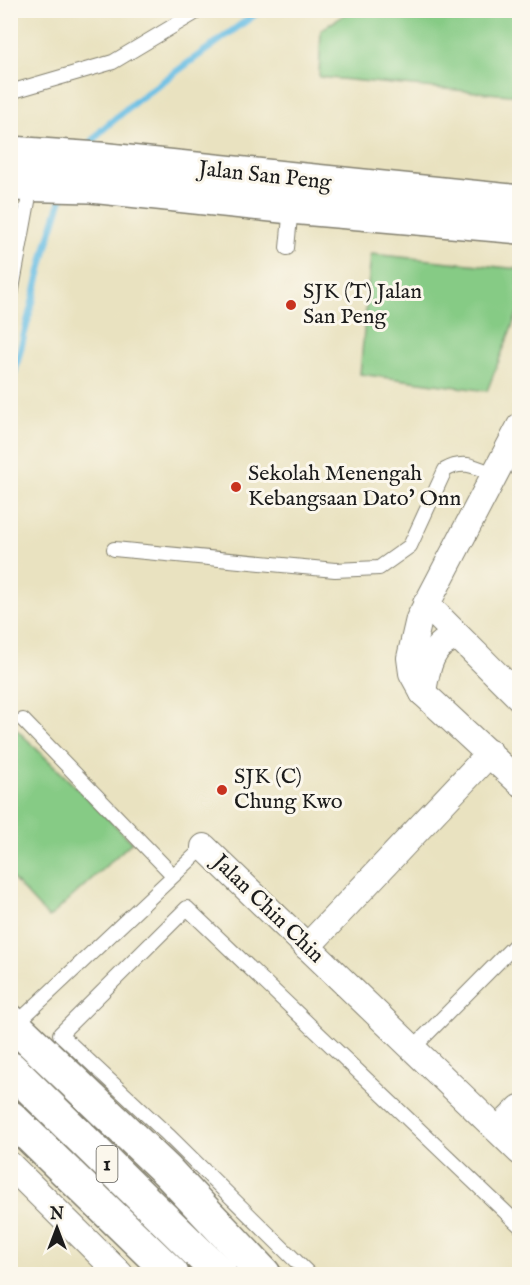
<svg xmlns="http://www.w3.org/2000/svg" width="530" height="1285" font-family="'IM FELL English',serif">
<style>
.green{fill:#86cb85;stroke:#517450;stroke-width:1.5}
.lines{fill:none;stroke-linecap:round;stroke-linejoin:round}
.stream{stroke:#67bee4;stroke-width:7}
.service-casing{stroke:#827f6e;stroke-width:16}
.minor-casing{stroke:#827f6e;stroke-width:28}
.tertiary-casing{stroke:#827f6e;stroke-width:36}
.trunk-casing{stroke:#827f6e;stroke-width:36}
.service{stroke:#fff;stroke-width:14}
.minor{stroke:#fff;stroke-width:26}
.tertiary{stroke:#fff;stroke-width:33}
.trunk{stroke:#fff;stroke-width:33}
.poi-dot{fill:#c8321e;stroke:#fbf7ec;stroke-width:2}
.labels{text-anchor:middle;dominant-baseline:central;stroke-width:6;stroke-linejoin:round;paint-order:stroke}
.shield{fill:#fbf7ec;stroke:#5f5e5a;stroke-width:1.5}
.shield-label{font-size:21px;font-weight:bold;fill:#1c1c1c}
.street-label{font-size:22px;fill:#1c1c1c;stroke:#fbf7ec}
.poi-label{font-size:22px;fill:#1c1c1c;stroke:#fbf7ec;text-anchor:start}
</style>
<rect width="100%" height="100%" fill="#fbf7ec"/>
<filter id="ink" filterUnits="userSpaceOnUse"><feTurbulence type="fractalNoise" baseFrequency=".0167" numOctaves="2"/><feDisplacementMap in="SourceGraphic" scale="12" xChannelSelector="R" yChannelSelector="G"/><feConvolveMatrix kernelMatrix="1 2 1 2 8 2 1 2 1" color-interpolation-filters="sRGB"/></filter>
<filter id="wash" filterUnits="userSpaceOnUse"><feTurbulence type="fractalNoise" baseFrequency=".008" numOctaves="4" result="noise"/><feDisplacementMap in="SourceGraphic" scale="24" xChannelSelector="R" yChannelSelector="G"/><feGaussianBlur stdDeviation="1.35" result="paint"/><feColorMatrix in="noise" values="0 0 0 0 0 0 0 0 0 0 0 0 0 0 0 0 0 1.4 0 .05"/><feComposite in="paint" operator="in"/></filter>
<g filter="url(#wash)">
<rect width="100%" height="100%" fill="#e9e2c0"/>
<g class="green">
<polygon points="350,11 519,11 519,96 319,77 321,30"/>
<polygon points="371,254 519,269 519,309 487,391 360,374"/>
<polygon points="10,723 132,842 49,918 11,877"/>
</g>
<g class="lines">
<g class="stream">
<polyline points="87,148 102,130 136,101 261,10"/>
<polyline points="10,390 48,241 63,194"/>
</g>
</g>
</g>
<g filter="url(#ink)">
<g class="lines">
<g class="service-casing">
<g id="service">
<polyline points="10,92 113,62 200,10"/>
<polyline points="287,248 291,207"/>
<polyline points="10,300 31,185"/>
<path d="M114,549L335,570L379,568L410,546L445,470C464,459 476,467 495,475"/>
<polyline points="23,720 173,875"/>
<polyline points="15,1025 204,847"/>
<polyline points="413,1048 520,940"/>
<polyline points="309,1274 168,1135 60,1034 187,908 520,1226"/>
</g>
</g>
<g class="minor-casing">
<g id="minor">
<polyline points="520,426 419,619 410,658 412,673 423,693 520,783"/>
<polyline points="426,604 520,698"/>
<path d="M423,693C426,671 431,640 458,638"/>
<polyline points="204,847 520,1152"/>
<polyline points="307,947 490,753"/>
<polyline points="498,1130 520,1108"/>
<polyline points="10,1165 120,1274"/>
</g>
</g>
<g class="tertiary-casing">
<g id="tertiary">
<polyline points="10,153 99,159 520,202"/>
<polyline points="10,184 91,186 291,207 520,227"/>
</g>
</g>
<g class="trunk-casing">
<g id="trunk">
<polyline points="10,1021 167,1171 264,1274"/>
<polyline points="10,1068 220,1274"/>
<polyline points="10,1117 172,1274"/>
</g>
</g>
<use href="#service" class="service"/>
<use href="#minor" class="minor"/>
<use href="#tertiary" class="tertiary"/>
<use href="#trunk" class="trunk"/>
</g>
</g>
<g class="poi-dot">
<circle cx="291" cy="305" r="6"/>
<circle cx="236" cy="487" r="6"/>
<circle cx="222" cy="790" r="6"/>
</g>
<g class="labels">
<rect class="shield" x="96.5" y="1146" width="21" height="36" rx="4.5"/>
<g class="shield-label">
<text x="107" y="1164">1</text>
</g>
<g class="street-label">
<text transform="translate(265 176) rotate(6)">Jalan San Peng</text>
<text transform="translate(268 909) rotate(44)">Jalan Chin Chin</text>
</g>
<g class="poi-label">
<text x="303" y="292">SJK (T) Jalan<tspan x="303" dy="25">San Peng</tspan></text>
<text x="248" y="474">Sekolah Menengah<tspan x="248" dy="25">Kebangsaan Dato' Onn</tspan></text>
<text x="234" y="777">SJK (C)<tspan x="234" dy="25">Chung Kwo</tspan></text>
</g>
</g>
<rect width="530" height="1285" fill="none" stroke="#fbf7ec" stroke-width="36"/>
<g transform="translate(57 1228)" stroke="#fbf7ec" stroke-width="4.5" paint-order="stroke">
<path d="M0-4.5L10 22L0 15L-10 22Z" fill="#1c1c1c"/>
<text y="-9" font-size="16" font-weight="bold" text-anchor="middle" fill="#1c1c1c">N</text>
</g>
</svg>
